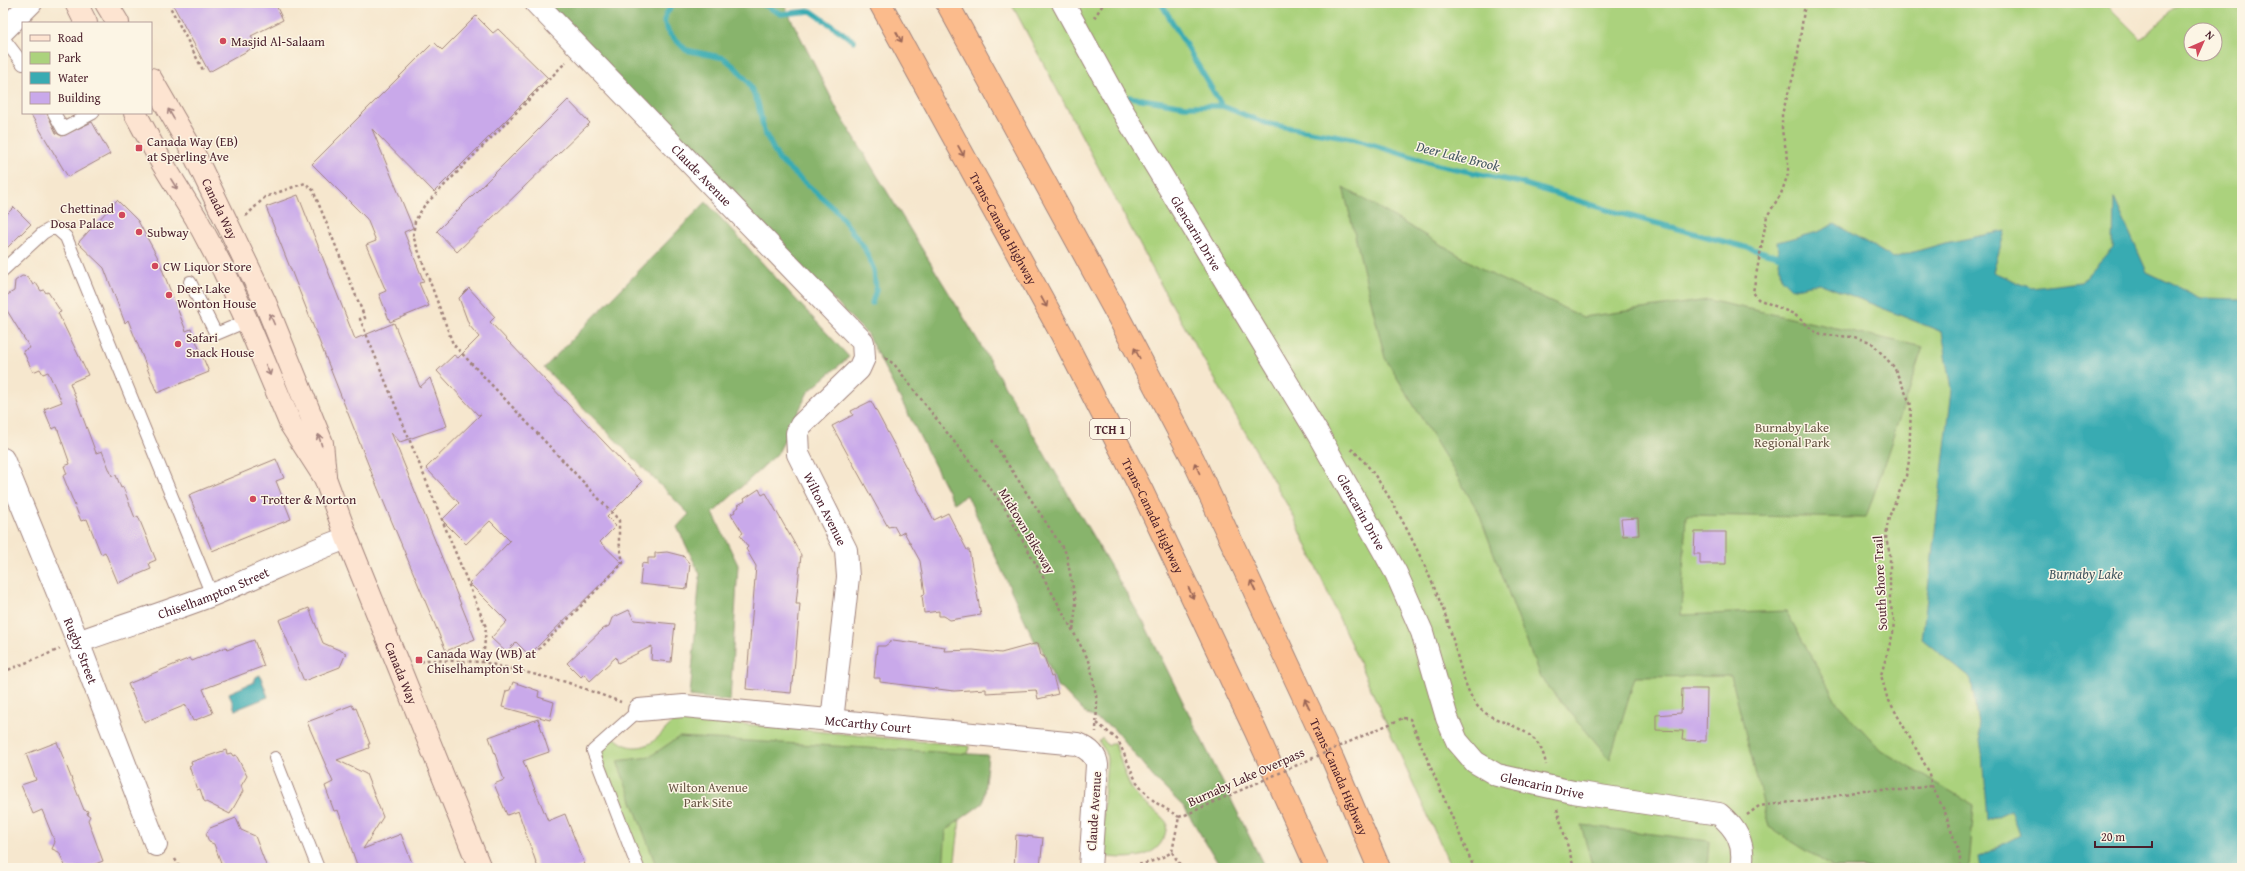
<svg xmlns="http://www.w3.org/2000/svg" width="2245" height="871" font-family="'Gentium Book Plus',serif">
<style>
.green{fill:#abd27d;stroke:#7a7854;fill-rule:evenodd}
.forest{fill:#88b46c;stroke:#696a4c}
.water{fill:#39abb2;stroke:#42656e}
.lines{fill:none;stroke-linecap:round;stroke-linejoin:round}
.stream{stroke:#39abb2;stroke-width:5.5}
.building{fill:#c9a9ea}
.service-casing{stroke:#a0837c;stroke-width:14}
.minor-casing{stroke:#a0837c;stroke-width:24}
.secondary-casing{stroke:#a0837c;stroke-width:24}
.motorway-casing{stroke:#a0837c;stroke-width:24}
.path{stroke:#a0837c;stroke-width:2.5;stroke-dasharray:3 3;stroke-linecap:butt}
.service{stroke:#fff;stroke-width:12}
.minor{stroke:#fff;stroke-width:22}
.secondary{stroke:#fde4d1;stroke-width:22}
.motorway{stroke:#fbbb8c;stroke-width:22}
.path-bridge{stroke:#a0837c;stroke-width:2.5;stroke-dasharray:3 3;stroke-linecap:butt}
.oneway{stroke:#9a6557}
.oneway2{stroke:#a4827e}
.poi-dot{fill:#d1495b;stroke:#fcf5e5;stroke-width:1.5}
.labels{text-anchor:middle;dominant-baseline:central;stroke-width:3;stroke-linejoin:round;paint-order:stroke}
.shield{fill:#fcf5e5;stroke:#7f5f63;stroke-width:1}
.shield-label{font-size:12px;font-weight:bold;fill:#4a1f2b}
.poi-label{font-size:13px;fill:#4a1f2b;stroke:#fcf5e5;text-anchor:start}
.street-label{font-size:13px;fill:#4a1f2b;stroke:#fcf5e5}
.park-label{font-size:13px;fill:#675544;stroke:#fcf5e5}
.water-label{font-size:14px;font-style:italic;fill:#435761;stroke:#fcf5e5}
</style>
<rect width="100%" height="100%" fill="#fcf5e5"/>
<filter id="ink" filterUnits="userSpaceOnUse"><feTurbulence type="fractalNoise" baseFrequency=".025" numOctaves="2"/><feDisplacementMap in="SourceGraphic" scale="8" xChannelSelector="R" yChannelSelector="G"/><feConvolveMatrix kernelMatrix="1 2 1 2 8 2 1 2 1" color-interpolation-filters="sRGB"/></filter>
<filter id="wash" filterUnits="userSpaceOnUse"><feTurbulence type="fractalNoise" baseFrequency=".012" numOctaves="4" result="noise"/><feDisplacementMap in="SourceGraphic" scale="16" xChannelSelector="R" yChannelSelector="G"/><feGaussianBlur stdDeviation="0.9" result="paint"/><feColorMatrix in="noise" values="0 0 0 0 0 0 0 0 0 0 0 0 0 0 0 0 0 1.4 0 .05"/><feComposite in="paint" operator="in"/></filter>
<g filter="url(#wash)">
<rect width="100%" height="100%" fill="#f6e7ce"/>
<g class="green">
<path d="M1011,3H2105L2141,39L2180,3H2242V868H1451L1293,515L1167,296ZM2191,30H2215V54H2191Z"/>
<path d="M680,718L969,746L954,868H638L593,751L613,736C619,742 625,746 634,747C657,748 662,727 680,718Z"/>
<path d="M1102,738L1108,746L1114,742C1122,760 1124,780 1137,796C1145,806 1158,811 1167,823C1165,861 1129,860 1100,856L1107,760L1106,752L1099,742Z"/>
</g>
<g class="forest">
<polygon points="545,3 783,3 839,113 977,339 1145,625 1265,868 1221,868 1184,807 1154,778 1113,728 1085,713 1062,689 1058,688 1039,642 1035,642 967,495 954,503 867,334"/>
<polygon points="1343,187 1496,277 1583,317 1708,300 1923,347 1866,518 1686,515 1681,615 1786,611 1838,704 1882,751 1974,805 1969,868 1834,868 1769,827 1731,676 1635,677 1610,759 1540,677 1478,511 1385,358"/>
<polygon points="706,202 849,357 808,392 778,453 713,513 738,565 730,701 690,696 700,574 677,527 689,514 544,368"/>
<polygon points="679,737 988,755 983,803 946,830 943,868 657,868 617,761 649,757"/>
<polygon points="1581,825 1709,841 1707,868 1593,868"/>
</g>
<g class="water">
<polygon points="2114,198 2147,272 2201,298 2242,299 2242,868 1981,868 1979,857 2020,835 2011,810 1987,821 1982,753 1971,679 1922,639 1952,389 1942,332 1819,283 1791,289 1781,279 1777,242 1818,232 1835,224 1893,258 1945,243 2005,231 1993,272 2031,288 2081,282 2113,247"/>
<polygon points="260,675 268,697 235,710 229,693 254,682 256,677"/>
</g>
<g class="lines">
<g class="stream">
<polyline points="674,3 666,14 664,22 669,33 686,50 724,58 736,68 748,82 758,103 764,131 779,160 835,209 864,247 874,270 876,290 872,303"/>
<polyline points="761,3 781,14 811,11 854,41"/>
<polyline points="1161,3 1222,106"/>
<polyline points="1129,97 1185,106 1222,106 1268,124 1351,138 1438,165 1521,183 1608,210 1785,258"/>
</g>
</g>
<g id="blocks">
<g class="building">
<polygon points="172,3 275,3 283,20 251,36 256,46 209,72"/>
<polygon points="476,16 493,33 498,29 548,78 434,192 372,129 413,228 404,232 424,282 419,283 429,306 390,322 379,294 386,291 366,245 376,241 367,219 312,164 434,42 442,50"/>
<polygon points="568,100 590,123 457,252 437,231"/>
<polygon points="30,113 47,113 56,133 62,136 92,122 110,154 68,177"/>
<polygon points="298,195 355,339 394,323 420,387 430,378 447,426 400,442 391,432 475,639 446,651 374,479 266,207"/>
<polygon points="117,200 138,221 157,256 186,331 191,329 209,372 157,393 128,320 125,323 104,268 78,243"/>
<polygon points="14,207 31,224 3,252 3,218"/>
<polygon points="22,276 28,277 33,285 36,283 41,291 44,290 46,293 48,292 61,312 58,313 88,375 70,383 96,453 102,451 112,476 116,475 121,488 123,487 135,518 138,516 156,560 149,563 151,569 118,583 105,552 101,554 87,519 81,521 63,476 67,474 64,466 70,464 57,427 52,429 44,409 62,402 48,372 43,374 40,369 33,372 23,351 30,348 3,304 4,297 14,291 15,281"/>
<polygon points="469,288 495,317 490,322 642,482 607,517 616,526 600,542 622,563 529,655 516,642 506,652 491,638 507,621 469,583 510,541 490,521 466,544 442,520 459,503 426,468 481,414 478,415 437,371 454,355 458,358 479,337 469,325 459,298"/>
<polygon points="871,401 934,520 948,513 967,550 969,550 981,615 950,620 944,616 939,616 939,611 924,613 922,595 925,594 920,561 904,532 899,535 894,526 888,527 832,426 853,415 851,411"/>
<polygon points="276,459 284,478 276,481 291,519 212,551 189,495"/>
<polygon points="759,489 762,495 766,493 801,555 796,604 800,604 793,683 792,683 791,693 746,689 756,566 746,549 748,547 740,535 743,533 731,514 735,512 734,510 739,507 738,505 745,501 744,499"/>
<polygon points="1638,518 1639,535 1623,536 1621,519"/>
<polygon points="1695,532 1726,532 1726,564 1700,564 1700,554 1694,554"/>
<polygon points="655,553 667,552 683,556 690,564 687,589 640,584 642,563 648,564 648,558 655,558"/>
<polygon points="309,608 323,643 346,653 340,667 304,681 279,620"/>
<polygon points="629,610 634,620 675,624 671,662 651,660 652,646 618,663 616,657 590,681 584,674 581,677 567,663 603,629 609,626 612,618"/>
<polygon points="254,640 264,666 203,689 213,713 193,721 186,705 144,722 128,684 190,658 192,661 226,647 227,650"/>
<polygon points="893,640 945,647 944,651 973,650 1001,653 1038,643 1041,656 1044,656 1051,677 1053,676 1058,694 1038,699 1036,690 986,693 986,689 954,691 880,682 880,678 874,678 877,646 885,646"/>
<polygon points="513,682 539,691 538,697 554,702 550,720 502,707 506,691 510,690"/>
<polygon points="1682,689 1707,689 1706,741 1682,740 1683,731 1656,730 1656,715 1681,713"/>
<polygon points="352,705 354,709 356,708 370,744 368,744 369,748 337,760 366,774 383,817 363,849 401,834 414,868 358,868 338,810 334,811 325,786 333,782 307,722"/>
<polygon points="538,719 549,752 523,761 548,821 565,814 585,865 576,868 538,868 518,811 507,815 494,784 504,780 489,737"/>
<polygon points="57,742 84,810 88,811 87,814 90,816 88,820 103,861 85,868 66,868 59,852 52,849 55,842 42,810 33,814 21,785 36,780 26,754"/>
<polygon points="226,750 227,754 231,753 233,756 236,755 247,776 241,786 243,791 230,814 204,801 200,789 197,790 189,766 192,765 191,762"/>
<polygon points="236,818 241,830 255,836 267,868 223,868 214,844 209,842 206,834 210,828"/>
<polygon points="1016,835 1043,838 1040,868 1014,868"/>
</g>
</g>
</g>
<g filter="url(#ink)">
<use href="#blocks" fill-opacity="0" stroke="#a0837c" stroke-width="1"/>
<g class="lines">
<g class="service-casing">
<g id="service">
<polyline points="3,38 23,64"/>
<polyline points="54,113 63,129 93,113"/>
<polyline points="3,270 43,233 50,229 57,229 66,237 212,595"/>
<polyline points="190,282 216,334 247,321"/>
<polyline points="275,758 318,868"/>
<polyline points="638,868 593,751 639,710"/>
</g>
</g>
<g class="minor-casing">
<g id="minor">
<path id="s1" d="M536,3L863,342L864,358L859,369L801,425L797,433L798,454L846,550L848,577L832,721"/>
<path id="s2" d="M1063,3L1119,105L1318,434L1396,573L1422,632L1447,718L1457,741L1475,762L1497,775L1573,792L1719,814C1736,828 1746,844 1741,868"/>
<polyline points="3,31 31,3"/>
<path id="s3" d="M3,459L78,642L156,845"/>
<path id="s4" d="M78,642C122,626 168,612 212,595C258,577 301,554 347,538"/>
<path id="s5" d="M639,710L684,706L1077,744C1087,748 1096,754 1097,765L1090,868"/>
</g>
</g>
<g class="secondary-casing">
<g id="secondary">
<polyline points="76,3 86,23"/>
<polyline points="106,3 118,23"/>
<path id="s6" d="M151,79L192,150L265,302L322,443L325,475"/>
<path id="s7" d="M135,113L161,161L196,218L223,269L247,321L291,425L325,478L347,538L480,868"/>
</g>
</g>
<g class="motorway-casing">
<g id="motorway">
<path id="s8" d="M880,3L1062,335L1142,491L1256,732L1317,868"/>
<path id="s9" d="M947,3L1119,318L1193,459L1333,760L1379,868"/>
</g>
</g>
<g class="path">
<polyline points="168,3 204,72"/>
<polyline points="1805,3 1796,67 1782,114 1782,131 1788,159 1788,174 1781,194 1767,216 1753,292 1758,299 1794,314 1814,331 1821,335 1854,337 1871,342 1894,367 1911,405 1909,461 1906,476 1889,517 1887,527 1886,539 1890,554 1890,603 1894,619 1893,633 1881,675 1887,697 1928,770 1932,786 1945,812 1960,856 1960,868"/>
<polyline points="1094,18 1104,3"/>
<polyline points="246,216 265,197 305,183 313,190 365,318 360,319 486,627 483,662"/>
<polyline points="885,358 894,364 1003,505 1061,609 1090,663 1097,701 1096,732"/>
<polyline points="992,440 1066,553 1076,603 1073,632"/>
<path d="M1351,449C1385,474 1431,576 1446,617C1455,642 1460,675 1472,698C1487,730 1539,717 1546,765"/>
<polyline points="534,654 623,563 619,541 619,520 453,344 413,236 415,221 424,206 566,62"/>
<polyline points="421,662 427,660 483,662 566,682 621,702"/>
<polyline points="3,672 60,649"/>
<polyline points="1403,718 1410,719 1474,868"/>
<polyline points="1097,723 1118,740 1136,781 1144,791 1155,802 1179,817"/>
<polyline points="1557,809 1574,868"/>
<polyline points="1747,815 1759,806 1831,797 1864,790 1901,790 1932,786"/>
<polyline points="1179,817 1185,815"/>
<polyline points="1172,852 1182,868"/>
<polyline points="175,859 180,868"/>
<path d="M1109,865C1133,868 1151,864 1172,852L1179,817"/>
</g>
<use href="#service" class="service"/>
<use href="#minor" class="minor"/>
<use href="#secondary" class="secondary"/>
<use href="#motorway" class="motorway"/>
<polyline class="path-bridge" points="1185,815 1403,718"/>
</g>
<defs><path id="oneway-shaft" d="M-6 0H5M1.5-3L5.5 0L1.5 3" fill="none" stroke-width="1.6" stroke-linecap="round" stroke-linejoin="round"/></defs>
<g class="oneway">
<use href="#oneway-shaft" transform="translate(899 37) rotate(61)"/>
<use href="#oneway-shaft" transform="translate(961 151) rotate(61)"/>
<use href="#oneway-shaft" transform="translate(1044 302) rotate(61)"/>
<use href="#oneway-shaft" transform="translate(1137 353) rotate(-118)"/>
<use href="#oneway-shaft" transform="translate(1197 468) rotate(-115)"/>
<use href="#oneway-shaft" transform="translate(1253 586) rotate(-115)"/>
<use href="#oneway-shaft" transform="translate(1191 593) rotate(65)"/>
<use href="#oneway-shaft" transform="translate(1307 704) rotate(-115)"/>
</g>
<g class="oneway2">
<use href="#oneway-shaft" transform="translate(171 114) rotate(-120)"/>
<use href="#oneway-shaft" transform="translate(174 184) rotate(58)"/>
<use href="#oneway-shaft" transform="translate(272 319) rotate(-113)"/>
<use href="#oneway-shaft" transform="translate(268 370) rotate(67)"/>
<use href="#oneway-shaft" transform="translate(320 440) rotate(-107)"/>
</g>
</g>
<g class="poi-dot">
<circle cx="223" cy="41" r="4"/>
<rect x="135" y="144" width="8" height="8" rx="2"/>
<circle cx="122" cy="215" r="4"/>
<circle cx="139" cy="232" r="4"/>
<circle cx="155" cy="266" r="4"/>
<circle cx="169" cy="295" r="4"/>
<circle cx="178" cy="344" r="4"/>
<circle cx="253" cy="499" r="4"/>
<rect x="415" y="656" width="8" height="8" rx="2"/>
</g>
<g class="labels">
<rect class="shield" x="1090" y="419" width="40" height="20" rx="3"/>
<g class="shield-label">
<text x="1110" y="429">TCH 1</text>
</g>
<g class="poi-label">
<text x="231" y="41">Masjid Al-Salaam</text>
<text x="147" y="141">Canada Way (EB)<tspan x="147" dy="15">at Sperling Ave</tspan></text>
<text x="114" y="208" text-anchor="end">Chettinad<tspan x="114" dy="15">Dosa Palace</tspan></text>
<text x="147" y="232">Subway</text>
<text x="163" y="266">CW Liquor Store</text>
<text x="177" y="288">Deer Lake<tspan x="177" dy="15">Wonton House</tspan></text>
<text x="186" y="337">Safari<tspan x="186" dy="15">Snack House</tspan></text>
<text x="261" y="499">Trotter &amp; Morton</text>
<text x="427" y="653">Canada Way (WB) at<tspan x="427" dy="15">Chiselhampton St</tspan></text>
</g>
<g class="street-label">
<text stroke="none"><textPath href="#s1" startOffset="239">Claude Avenue</textPath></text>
<text stroke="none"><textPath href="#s6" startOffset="147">Canada Way</textPath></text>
<text stroke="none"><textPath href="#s8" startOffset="257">Trans-Canada Highway</textPath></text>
<text stroke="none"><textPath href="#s2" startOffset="266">Glencarin Drive</textPath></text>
<text stroke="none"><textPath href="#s1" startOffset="671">Wilton Avenue</textPath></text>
<text stroke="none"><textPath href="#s2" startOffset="590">Glencarin Drive</textPath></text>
<text stroke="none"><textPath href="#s8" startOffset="581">Trans-Canada Highway</textPath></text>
<text transform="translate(1027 531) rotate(59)">Midtown Bikeway</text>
<text transform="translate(1880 583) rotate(-93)">South Shore Trail</text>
<text stroke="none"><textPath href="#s4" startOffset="144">Chiselhampton Street</textPath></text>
<text stroke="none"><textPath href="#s3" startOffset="207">Rugby Street</textPath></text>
<text stroke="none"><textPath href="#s7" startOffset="622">Canada Way</textPath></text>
<text stroke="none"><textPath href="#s5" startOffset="230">McCarthy Court</textPath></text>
<text stroke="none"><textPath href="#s9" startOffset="868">Trans-Canada Highway</textPath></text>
<text transform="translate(1246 777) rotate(-24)">Burnaby Lake Overpass</text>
<text stroke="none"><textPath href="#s2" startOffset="939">Glencarin Drive</textPath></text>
<text transform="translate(1094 811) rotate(-86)">Claude Avenue</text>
</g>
<g class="park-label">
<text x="1792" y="427">Burnaby Lake<tspan x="1792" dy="15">Regional Park</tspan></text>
<text x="708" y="787">Wilton Avenue<tspan x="708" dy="15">Park Site</tspan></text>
</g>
<g class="water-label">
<text transform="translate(1458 156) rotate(14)">Deer Lake Brook</text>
<text x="2086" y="574">Burnaby Lake</text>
</g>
</g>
<rect width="2245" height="871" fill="none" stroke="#fcf5e5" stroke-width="16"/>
<rect x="22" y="22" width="130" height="92" fill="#fcf5e5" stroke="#b59f9b"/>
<rect x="30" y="35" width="20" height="6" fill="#fde4d1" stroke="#b59f9b"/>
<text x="58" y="42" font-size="12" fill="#4a1f2b">Road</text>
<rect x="30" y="52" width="20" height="12" fill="#abd27d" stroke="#b59f9b"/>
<text x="58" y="62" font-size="12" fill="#4a1f2b">Park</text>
<rect x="30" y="72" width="20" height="12" fill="#39abb2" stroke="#b59f9b"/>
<text x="58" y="82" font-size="12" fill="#4a1f2b">Water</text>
<rect x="30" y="92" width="20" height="12" fill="#c9a9ea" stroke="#b59f9b"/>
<text x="58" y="102" font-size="12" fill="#4a1f2b">Building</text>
<g transform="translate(2203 42) rotate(45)"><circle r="19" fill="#fcf5e5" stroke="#b59f9b"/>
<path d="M0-3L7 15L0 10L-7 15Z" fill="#d1495b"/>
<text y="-6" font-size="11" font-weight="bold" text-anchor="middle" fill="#4a1f2b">N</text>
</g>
<path d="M2095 841v6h57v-6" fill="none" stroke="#4a1f2b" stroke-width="2"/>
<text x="2101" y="841" font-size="12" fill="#4a1f2b" stroke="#fcf5e5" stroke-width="3" paint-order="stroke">20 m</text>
</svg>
